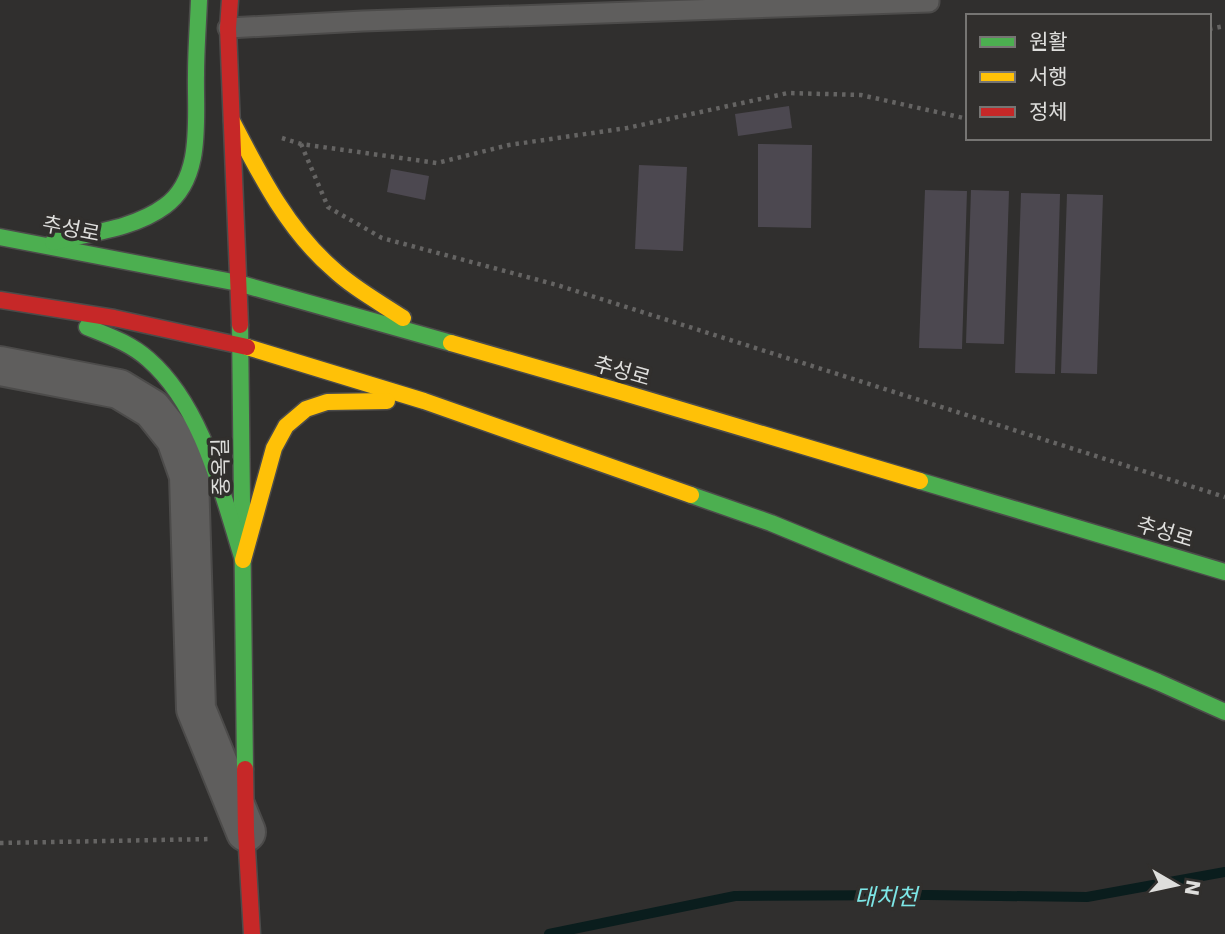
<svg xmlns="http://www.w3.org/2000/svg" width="1225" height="934" font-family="'DejaVu Sans','Noto Sans KR',sans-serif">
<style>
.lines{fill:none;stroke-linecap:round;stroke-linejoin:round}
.stream{stroke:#0a1d1d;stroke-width:10}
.building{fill:#4c4850}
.lane-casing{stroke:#4c4b4a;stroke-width:23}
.street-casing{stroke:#4c4b4a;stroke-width:42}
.fast-casing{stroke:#4c4b4a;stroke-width:19}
.slow-casing{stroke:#4c4b4a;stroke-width:19}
.jam-casing{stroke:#4c4b4a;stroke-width:19}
.path{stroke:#656463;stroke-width:4.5;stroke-dasharray:3.5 5;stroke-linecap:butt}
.lane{stroke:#5f5e5d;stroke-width:19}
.street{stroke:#5f5e5d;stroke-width:38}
.fast{stroke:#4caf50;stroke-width:16}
.slow{stroke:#ffc107;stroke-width:16}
.jam{stroke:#c62828;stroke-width:16}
.labels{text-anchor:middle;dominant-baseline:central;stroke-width:7;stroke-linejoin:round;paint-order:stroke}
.street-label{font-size:21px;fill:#dededc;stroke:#312f2d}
.water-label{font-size:23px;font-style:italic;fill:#7de6e6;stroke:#312f2d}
</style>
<rect width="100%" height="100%" fill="#302f2e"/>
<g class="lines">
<polyline class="stream" points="549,934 735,896 927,895 1087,897 1225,872"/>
</g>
<g class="building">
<polygon points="789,106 792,128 738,136 735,114"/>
<polygon points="758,144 812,145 811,228 758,227"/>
<polygon points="639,165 687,167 683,251 635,249"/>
<polygon points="391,169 429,176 425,200 387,192"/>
<polygon points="925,190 967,191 962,349 919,348"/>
<polygon points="971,190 1009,191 1004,344 966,343"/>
<polygon points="1021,193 1060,194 1055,374 1015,373"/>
<polygon points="1067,194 1103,195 1097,374 1061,373"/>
</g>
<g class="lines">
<g class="lane-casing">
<polyline id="lane" points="228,28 363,21 929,2 929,0"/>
</g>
<g class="street-casing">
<polyline id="street" points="0,366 119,389 152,409 176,439 189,476 196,709 246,832"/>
</g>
<g class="fast-casing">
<g id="fast">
<polyline points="0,237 238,283 451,343"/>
<path d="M53,242C89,233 134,229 165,206C204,178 195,117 196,75C196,50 198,25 199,0"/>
<polyline points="240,325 245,769"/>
<path d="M87,327C109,336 130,343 148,359C203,407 222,493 243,560"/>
<polyline points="920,481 1225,572"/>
<polyline points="691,495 771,523 1158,682 1225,712"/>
</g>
</g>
<g class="slow-casing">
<g id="slow">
<path d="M232,121C259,173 287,229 332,268C353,288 379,302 403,318"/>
<polyline points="451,343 618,391 920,481"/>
<polyline points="247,347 424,401 691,495"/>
<polyline points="243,560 274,448 286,426 306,409 327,402 387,401"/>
</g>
</g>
<g class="jam-casing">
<g id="jam">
<polyline points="230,0 228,28 240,325"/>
<polyline points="0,300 114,318 247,347"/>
<polyline points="245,769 246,832 252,934"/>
</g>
</g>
<g class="path">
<polyline points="1209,29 1225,26"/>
<polyline points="282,138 301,144 437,163 509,145 627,128 788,93 861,95 968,119"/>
<polyline points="301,144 328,207 382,238 557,285 1225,497"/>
<polyline points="0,843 211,839"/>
</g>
<use href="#lane" class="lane"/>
<use href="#street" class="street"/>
<use href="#fast" class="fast"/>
<use href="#slow" class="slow"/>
<use href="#jam" class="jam"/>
</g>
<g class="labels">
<g class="street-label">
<text transform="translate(71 229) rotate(11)">추성로</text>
<text transform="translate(622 371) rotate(16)">추성로</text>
<text transform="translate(221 467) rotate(-91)">중옥길</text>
<text transform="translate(1165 532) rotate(17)">추성로</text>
</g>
<g class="water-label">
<text x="886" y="897">대치천</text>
</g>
</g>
<rect x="966" y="14" width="245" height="126" fill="#312f2d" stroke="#767573" stroke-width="2"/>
<rect x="980" y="37" width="35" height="10" fill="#4caf50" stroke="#767573" stroke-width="2"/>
<text x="1029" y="49" font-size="21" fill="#dededc">원활</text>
<rect x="980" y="72" width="35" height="10" fill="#ffc107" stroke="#767573" stroke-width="2"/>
<text x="1029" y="84" font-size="21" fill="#dededc">서행</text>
<rect x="980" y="107" width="35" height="10" fill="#c62828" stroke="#767573" stroke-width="2"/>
<text x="1029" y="119" font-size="21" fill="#dededc">정체</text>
<g transform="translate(1176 885) rotate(99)" stroke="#312f2d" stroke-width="5" paint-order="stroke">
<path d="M0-5L12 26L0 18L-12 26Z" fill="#dededc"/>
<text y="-10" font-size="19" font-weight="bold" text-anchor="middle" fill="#dededc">N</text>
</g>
</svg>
